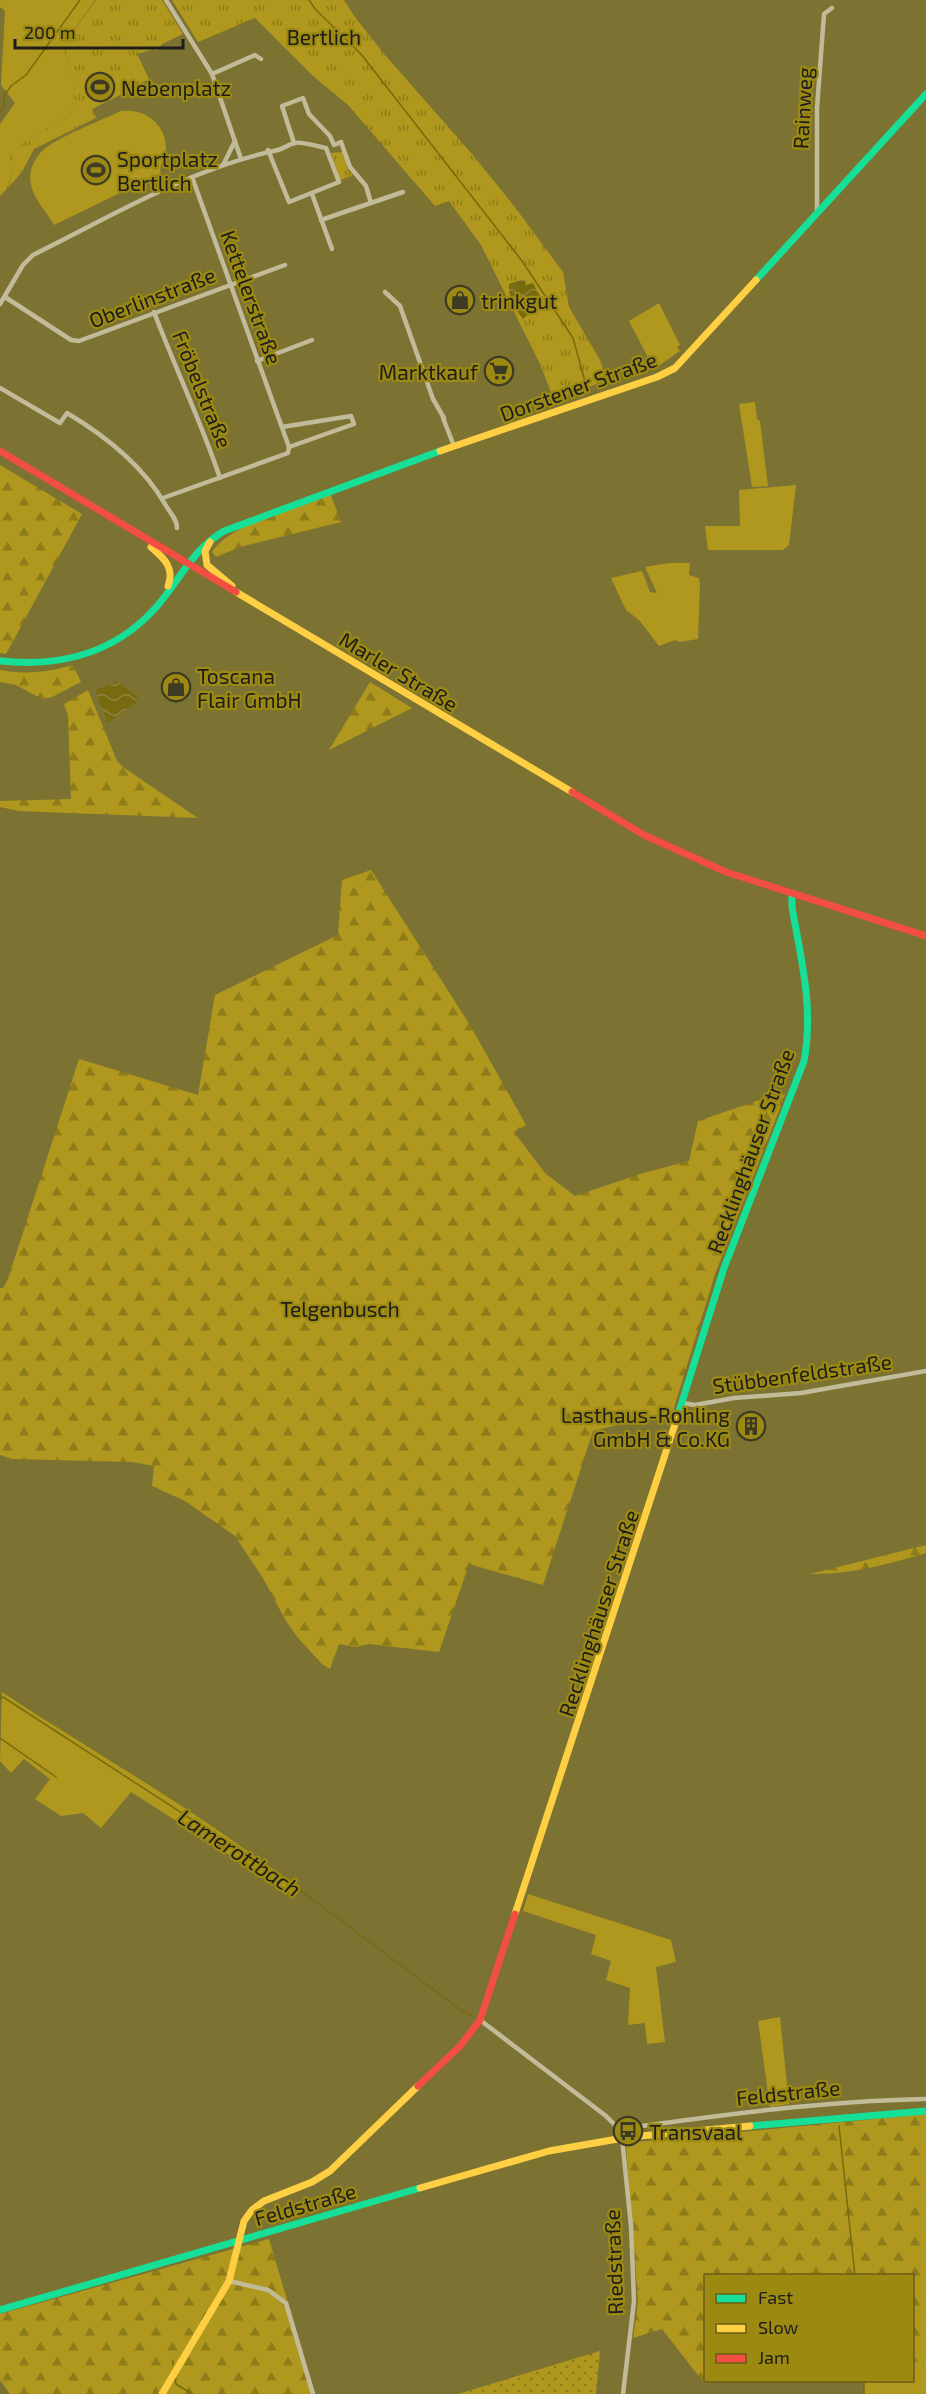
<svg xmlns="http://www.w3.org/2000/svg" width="926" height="2394" font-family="'Exo 2',sans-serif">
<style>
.grass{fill:#af981d}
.forest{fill:url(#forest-firs)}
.park{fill:url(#park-tufts)}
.garden{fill:url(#garden-dots)}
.water{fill:url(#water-waves)}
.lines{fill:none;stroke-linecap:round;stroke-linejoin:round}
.stream{stroke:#786b0f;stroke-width:1.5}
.street{stroke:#c1bb9a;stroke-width:4.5}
.fast{stroke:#16e098;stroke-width:7}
.slow{stroke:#ffcf43;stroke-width:7}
.jam{stroke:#f24e42;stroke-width:7}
.labels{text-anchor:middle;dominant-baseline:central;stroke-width:4.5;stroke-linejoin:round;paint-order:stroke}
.park-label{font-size:21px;fill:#1d1c1b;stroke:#9c8912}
.poi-label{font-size:21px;fill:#1d1d1d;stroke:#9c8912;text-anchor:start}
.street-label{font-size:21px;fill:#1d1d1d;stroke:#9c8912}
.water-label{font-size:22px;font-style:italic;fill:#1d1c19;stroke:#9c8912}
</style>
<defs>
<pattern id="forest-firs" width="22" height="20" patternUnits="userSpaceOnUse" patternTransform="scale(1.5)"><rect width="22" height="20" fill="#af981d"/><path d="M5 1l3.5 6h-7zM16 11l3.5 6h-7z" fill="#8e7b19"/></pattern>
<pattern id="park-tufts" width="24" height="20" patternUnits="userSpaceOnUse" patternTransform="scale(1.5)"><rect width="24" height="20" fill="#af981d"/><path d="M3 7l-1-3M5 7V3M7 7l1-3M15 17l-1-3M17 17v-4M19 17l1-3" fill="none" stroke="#8e7b19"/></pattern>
<pattern id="garden-dots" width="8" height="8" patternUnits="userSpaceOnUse" patternTransform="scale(1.5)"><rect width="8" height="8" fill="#af981d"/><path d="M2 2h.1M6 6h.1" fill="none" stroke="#8e7b19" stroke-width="1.8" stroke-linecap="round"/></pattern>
<pattern id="water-waves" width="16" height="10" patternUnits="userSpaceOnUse" patternTransform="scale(1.5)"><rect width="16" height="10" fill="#786b0f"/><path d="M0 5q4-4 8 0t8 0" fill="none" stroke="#8c8343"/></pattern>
</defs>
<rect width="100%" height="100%" fill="#7c7232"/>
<g class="grass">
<polygon points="0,0 95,0 63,46 75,86 71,115 23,143 6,190 0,196 0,124 15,103 1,85 5,11 0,7"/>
<polygon points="108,67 122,94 92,109 79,81"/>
<path d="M121,111C145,108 167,124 166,150C165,159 158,165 161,173L54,225C47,212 34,200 31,185C28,173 33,160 42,151C54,139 103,119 121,111Z"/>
<polygon points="659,303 680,345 677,347 680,351 654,369 629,321"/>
<polygon points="755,402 757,419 760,421 768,486 752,487 739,404"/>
<polygon points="796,485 789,545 783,550 708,550 705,526 740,526 739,490"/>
<polygon points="669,563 690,563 689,575 699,578 700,584 698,639 680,642 675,640 659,646 639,620 626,610 611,578 642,571 650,592 657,593 645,567"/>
<path d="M2,1692C85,1747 172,1796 253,1855C265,1865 288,1877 295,1889L290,1893L286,1891L131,1792L101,1828L83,1813L61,1816L35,1799L50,1779L24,1759L11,1773L0,1761Z"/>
<polygon points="528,1894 671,1940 676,1962 656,1967 665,2042 647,2044 645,2023 628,2025 630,1988 606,1980 611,1961 591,1954 596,1935 523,1911"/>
<polygon points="780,2017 789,2104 770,2107 758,2021"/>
<polygon points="913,2361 926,2363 926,2394 864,2394 864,2381 912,2380"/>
</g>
<g class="forest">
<polygon points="0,465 82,514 6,654 0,653"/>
<path d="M330,493L341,522L240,547L216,557L212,552C230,524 299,505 330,493Z"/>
<path d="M73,665L81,682L52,697L42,699L16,685L0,682V670C26,675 48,672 73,665Z"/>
<polygon points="370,682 412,708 329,750"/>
<polygon points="88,690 117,761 123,767 198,818 19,811 0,807 0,801 71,799 68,716 64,704"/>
<polygon points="371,870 470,1025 526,1125 514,1132 545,1173 575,1196 643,1173 689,1161 698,1121 777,1094 785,1095 715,1274 673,1411 593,1431 543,1585 469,1564 439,1652 369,1644 355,1647 339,1644 330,1669 322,1664 298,1638 286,1621 264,1580 235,1536 185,1501 152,1486 154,1466 132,1462 12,1459 0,1455 0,1288 3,1288 8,1279 79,1059 198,1095 215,995 338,935 342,880"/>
<path d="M926,1545V1553C889,1564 849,1575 810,1574Z"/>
<polygon points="926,2114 926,2363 913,2361 912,2276 706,2276 706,2380 721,2381 704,2383 662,2329 633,2338 638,2302 626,2146 627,2143"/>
<polygon points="269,2239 315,2394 10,2394 0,2380 0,2314"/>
</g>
<g class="park">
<polygon points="96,0 162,0 183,34 162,44 157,51 154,49 137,54 149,79 121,93 108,67 80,81 96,118 34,149 22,172 6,190 12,175 10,156 23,143 71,115 75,86 63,46"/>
<polygon points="172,0 344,0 354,16 385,55 472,154 514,206 563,272 569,307 600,360 607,380 570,394 556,405 540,364 481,245 449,201 435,206 348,105 313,76 255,18 198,42"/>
<polygon points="343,152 348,170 354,175 340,180 331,153"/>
</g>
<polygon class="garden" points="600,2351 596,2394 458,2394"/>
<g class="water">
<path d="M521,280H525L526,285L533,283L541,298L540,303L523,319C515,308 508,298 509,284Z"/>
<polygon points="118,682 139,698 136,703 108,723 96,693 97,689"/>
</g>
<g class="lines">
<g class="stream">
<polyline points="309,0 315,9 361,54 522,261 573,338 586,385"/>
<polyline points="0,112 4,106 4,96 11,86 26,75 80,0"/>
<polyline points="0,1698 3,1697 296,1887 461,2010 472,2016"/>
<polyline points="0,1738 56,1777"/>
<polyline points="839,2126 855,2276"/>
<polyline points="173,2360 173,2365"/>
<polyline points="175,2379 176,2384 192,2394"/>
<polyline points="864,2394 864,2380"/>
</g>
<g class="street">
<polyline points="166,0 212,74 241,159"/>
<polyline points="212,74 255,55 261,59"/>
<polyline points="294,143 282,106 303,98 309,114 330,136 334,145 341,142 350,167 366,186 371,203"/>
<polyline points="223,165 235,141"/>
<polyline points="312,194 332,249"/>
<polyline points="817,214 817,108 824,14 832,8"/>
<polyline points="321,220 403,192"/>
<polyline points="385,292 400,306 433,399 444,418"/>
<polyline points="5,297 71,340 79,341 285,265"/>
<path d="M0,304L23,265L33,255C112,216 191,168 278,150C284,148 290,144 295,143C300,141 320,147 326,148L339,182L289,202L268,150"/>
<path d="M154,312C175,368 201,421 220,478"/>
<polyline points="257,361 312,340"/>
<path d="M0,388L60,423L67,413C104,435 143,466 165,504C169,512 177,518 177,528"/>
<polyline points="443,418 454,446"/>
<polyline points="282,427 351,416 354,424 289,447"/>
<polyline points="163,498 288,453 289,447 192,177"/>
<polyline points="682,1403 695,1405 734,1398 801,1393 926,1371"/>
<polyline points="480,2020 606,2116 619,2129 622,2138 631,2226 634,2301 623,2394"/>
<path d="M619,2129C721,2115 823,2101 926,2099"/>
<polyline points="229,2281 268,2290 286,2303 313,2394"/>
</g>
<g class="fast">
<polyline points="756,280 926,94"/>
<path d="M0,661C66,668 125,650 166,595C184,571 197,547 224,531L440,451"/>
<path d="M677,1418L724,1268L804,1061C814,1008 801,959 792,907V894"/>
<polyline points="750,2126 926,2111"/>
<polyline points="0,2310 420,2188"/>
</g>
<g class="slow">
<polyline points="440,451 657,377 675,368 756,280"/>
<polyline points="210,542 205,551 207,565 232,586"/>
<path d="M151,547C164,558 175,568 168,586"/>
<polyline points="236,592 572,792"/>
<polyline points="515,1914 677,1418"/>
<polyline points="420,2188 549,2151 629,2137 750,2126"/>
<polyline points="162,2394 229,2281 244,2221 252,2210 264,2201 312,2182 330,2171 418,2086"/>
</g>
<g class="jam">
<polyline points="0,451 236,592"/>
<polyline points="572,792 644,835 726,872 926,936"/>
<polyline points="418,2086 460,2046 480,2020 515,1914"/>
</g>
</g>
<defs>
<g id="stadium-ring" transform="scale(1.5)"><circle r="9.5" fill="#9c8912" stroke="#3e3b24" stroke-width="1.5"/><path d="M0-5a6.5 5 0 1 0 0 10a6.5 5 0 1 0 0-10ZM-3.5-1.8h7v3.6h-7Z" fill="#3e3b24"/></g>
<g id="shop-ring" transform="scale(1.5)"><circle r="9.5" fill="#9c8912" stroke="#3e3b24" stroke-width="1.5"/><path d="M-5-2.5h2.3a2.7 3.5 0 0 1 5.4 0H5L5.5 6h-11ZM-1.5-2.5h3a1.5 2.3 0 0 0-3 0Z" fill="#3e3b24"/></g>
<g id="supermarket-ring" transform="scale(1.5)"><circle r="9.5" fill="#9c8912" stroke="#3e3b24" stroke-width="1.5"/><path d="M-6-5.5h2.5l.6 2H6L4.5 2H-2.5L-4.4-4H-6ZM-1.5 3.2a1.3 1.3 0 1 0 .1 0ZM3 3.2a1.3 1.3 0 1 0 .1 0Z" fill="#3e3b24"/></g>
<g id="building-ring" transform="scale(1.5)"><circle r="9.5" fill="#9c8912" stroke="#3e3b24" stroke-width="1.5"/><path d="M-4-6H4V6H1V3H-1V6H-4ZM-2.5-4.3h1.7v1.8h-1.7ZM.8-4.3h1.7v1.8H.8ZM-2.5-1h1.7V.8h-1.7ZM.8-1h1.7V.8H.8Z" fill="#3e3b24"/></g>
<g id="bus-ring" transform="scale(1.5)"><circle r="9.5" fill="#9c8912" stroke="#3e3b24" stroke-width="1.5"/><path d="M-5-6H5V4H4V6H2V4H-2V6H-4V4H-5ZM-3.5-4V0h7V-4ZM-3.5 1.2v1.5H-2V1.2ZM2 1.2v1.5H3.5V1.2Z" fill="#3e3b24"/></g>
</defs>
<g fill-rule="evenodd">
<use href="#stadium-ring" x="100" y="87"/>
<use href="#stadium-ring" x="96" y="170"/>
<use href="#shop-ring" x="460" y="300"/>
<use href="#supermarket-ring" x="499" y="371"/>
<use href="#shop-ring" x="176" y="687"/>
<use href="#building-ring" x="751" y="1426"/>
<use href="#bus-ring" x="628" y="2131"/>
</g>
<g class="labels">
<g class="park-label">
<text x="324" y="36">Bertlich</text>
<text x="340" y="1308">Telgenbusch</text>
</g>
<g class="poi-label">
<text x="121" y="87">Nebenplatz</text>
<text x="117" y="158">Sportplatz<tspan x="117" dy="24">Bertlich</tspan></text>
<text x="481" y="300">trinkgut</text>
<text x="478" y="371" text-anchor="end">Marktkauf</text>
<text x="197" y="675">Toscana<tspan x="197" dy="24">Flair GmbH</tspan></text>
<text x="730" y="1414" text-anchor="end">Lasthaus-Rohling<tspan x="730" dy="24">GmbH &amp; Co.KG</tspan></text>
<text x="649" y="2131">Transvaal</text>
</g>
<g class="street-label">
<text transform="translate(802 108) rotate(-87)">Rainweg</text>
<text transform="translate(152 297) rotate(-21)">Oberlinstraße</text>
<text transform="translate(252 297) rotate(70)">Kettelerstraße</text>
<text transform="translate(578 386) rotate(-20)">Dorstener Straße</text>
<text transform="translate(203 389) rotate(68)">Fröbelstraße</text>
<text transform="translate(399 671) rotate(31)">Marler Straße</text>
<text transform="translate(750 1151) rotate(-70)">Recklinghäuser Straße</text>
<text transform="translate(802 1373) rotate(-8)">Stübbenfeldstraße</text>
<text transform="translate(598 1613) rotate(-72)">Recklinghäuser Straße</text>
<text transform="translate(788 2092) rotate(-6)">Feldstraße</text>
<text transform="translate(305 2204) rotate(-16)">Feldstraße</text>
<text transform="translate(613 2262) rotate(-92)">Riedstraße</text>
</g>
<g class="water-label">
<text transform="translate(240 1852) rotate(33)">Lamerottbach</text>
</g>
</g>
<rect x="704" y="2274" width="210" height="108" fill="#9c8912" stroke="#695e16" stroke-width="1.5"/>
<rect x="716" y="2294" width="30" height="9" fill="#16e098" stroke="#695e16" stroke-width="1.5"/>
<text x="758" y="2304" font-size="18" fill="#1d1d1d">Fast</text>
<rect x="716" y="2324" width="30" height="9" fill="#ffcf43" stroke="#695e16" stroke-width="1.5"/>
<text x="758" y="2334" font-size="18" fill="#1d1d1d">Slow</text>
<rect x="716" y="2354" width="30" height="9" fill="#f24e42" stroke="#695e16" stroke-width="1.5"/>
<text x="758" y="2364" font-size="18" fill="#1d1d1d">Jam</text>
<path d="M15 39v9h168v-9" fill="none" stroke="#1d1d1d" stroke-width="3"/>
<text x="24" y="39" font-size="18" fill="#1d1d1d" stroke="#9c8912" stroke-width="4.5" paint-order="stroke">200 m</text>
</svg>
